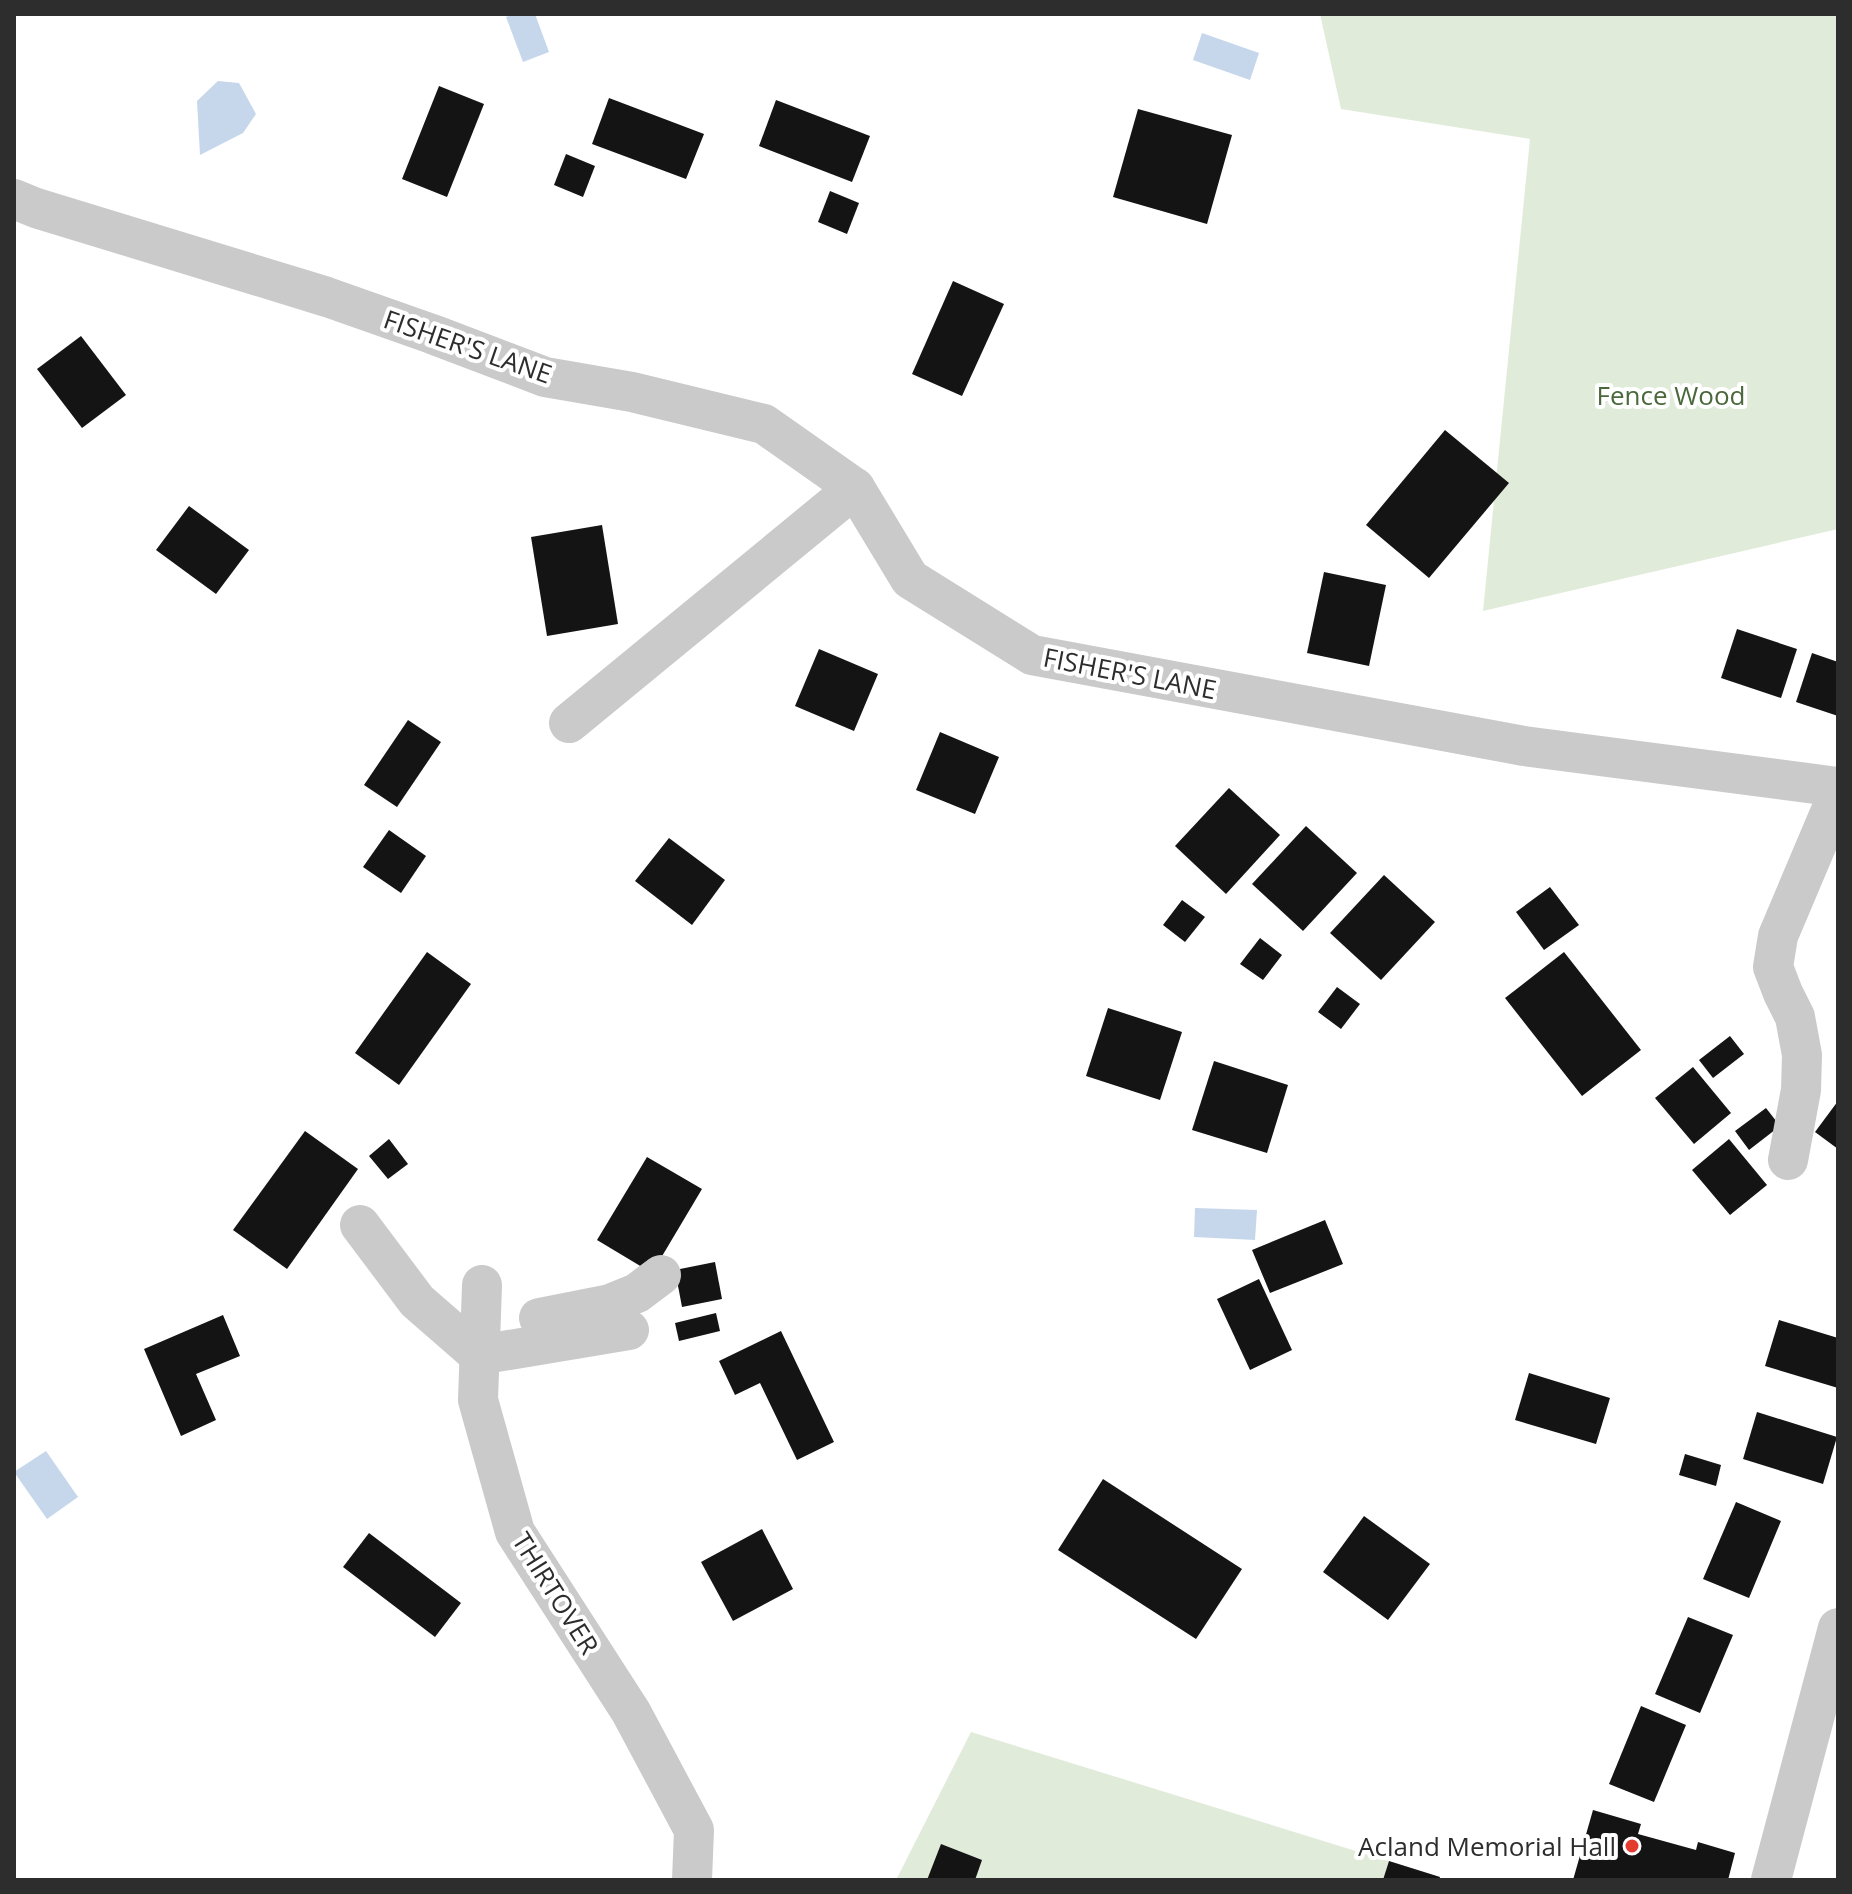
<svg xmlns="http://www.w3.org/2000/svg" width="1852" height="1894" font-family="'Open Sans',sans-serif">
<style>
.green{fill:#e1ebda}
.water{fill:#c6d7eb}
.building{fill:#141414}
.lines{fill:none;stroke-linecap:round;stroke-linejoin:round}
.minor{stroke:#cacaca;stroke-width:40}
.poi-dot{fill:#e43b2f;stroke:#fff;stroke-width:3}
.labels{text-anchor:middle;dominant-baseline:central;stroke-width:8;stroke-linejoin:round;paint-order:stroke}
.street-label{font-size:26px;fill:#2d2d2d;stroke:#fff}
.park-label{font-size:26px;fill:#4a683b;stroke:#fff}
.poi-label{font-size:26px;fill:#2d2d2d;stroke:#fff;text-anchor:end}
</style>
<rect width="100%" height="100%" fill="#fff"/>
<g class="green">
<polygon points="1320,14 1838,14 1838,529 1483,611 1530,139 1341,109"/>
<polygon points="971,1732 1440,1877 1439,1880 896,1880"/>
</g>
<g class="water">
<polygon points="514,14 535,14 549,52 523,62 506,17"/>
<polygon points="1202,33 1259,53 1250,80 1193,60"/>
<polygon points="218,81 239,83 256,114 243,133 200,155 197,101"/>
<polygon points="1195,1208 1257,1210 1255,1240 1194,1237"/>
<polygon points="46,1451 78,1497 47,1519 14,1472"/>
</g>
<g class="building">
<polygon points="439,86 484,104 447,197 402,179"/>
<polygon points="609,98 704,134 686,179 592,144"/>
<polygon points="776,100 870,136 852,182 759,146"/>
<polygon points="1138,109 1232,135 1207,224 1113,197"/>
<polygon points="566,154 595,166 583,197 554,185"/>
<polygon points="830,191 859,203 847,234 818,222"/>
<polygon points="953,281 1004,304 962,396 912,374"/>
<polygon points="81,336 126,395 82,428 37,369"/>
<polygon points="1445,430 1509,483 1429,578 1366,525"/>
<polygon points="189,506 249,550 216,594 156,550"/>
<polygon points="602,525 618,624 547,636 531,537"/>
<polygon points="1324,572 1386,585 1369,666 1307,653"/>
<polygon points="1737,629 1797,649 1781,698 1721,678"/>
<polygon points="819,649 878,674 854,731 795,706"/>
<polygon points="1812,653 1838,662 1838,716 1796,702"/>
<polygon points="408,720 441,742 397,807 364,785"/>
<polygon points="940,732 999,757 975,814 916,790"/>
<polygon points="1229,788 1280,835 1226,894 1175,846"/>
<polygon points="1306,826 1357,873 1303,931 1252,884"/>
<polygon points="389,830 426,856 401,893 363,867"/>
<polygon points="669,838 725,880 692,925 635,881"/>
<polygon points="1384,875 1435,922 1381,980 1330,933"/>
<polygon points="1550,887 1579,925 1544,950 1516,912"/>
<polygon points="1182,900 1205,917 1185,942 1163,925"/>
<polygon points="1260,938 1282,955 1263,980 1240,964"/>
<polygon points="427,952 471,984 399,1085 355,1053"/>
<polygon points="1564,952 1641,1050 1582,1096 1505,998"/>
<polygon points="1337,987 1360,1004 1341,1029 1318,1012"/>
<polygon points="1108,1008 1182,1032 1160,1100 1086,1076"/>
<polygon points="1730,1036 1744,1054 1713,1078 1699,1060"/>
<polygon points="1214,1061 1288,1085 1267,1153 1192,1130"/>
<polygon points="1693,1067 1731,1113 1694,1144 1655,1098"/>
<polygon points="1838,1101 1838,1149 1815,1132"/>
<polygon points="1766,1108 1780,1126 1749,1150 1735,1131"/>
<polygon points="305,1131 358,1169 287,1269 233,1230"/>
<polygon points="389,1139 408,1164 388,1179 369,1156"/>
<polygon points="1729,1139 1767,1185 1730,1215 1692,1170"/>
<polygon points="647,1157 702,1189 652,1273 597,1240"/>
<polygon points="1325,1220 1343,1264 1270,1293 1252,1250"/>
<polygon points="715,1262 722,1299 682,1307 675,1270"/>
<polygon points="1259,1279 1292,1350 1250,1370 1217,1299"/>
<polygon points="716,1313 720,1331 679,1341 675,1323"/>
<polygon points="223,1315 240,1356 196,1374 216,1420 181,1436 144,1349"/>
<polygon points="1779,1320 1838,1338 1838,1388 1765,1366"/>
<polygon points="781,1331 834,1442 797,1460 760,1383 735,1395 719,1361"/>
<polygon points="1529,1373 1610,1398 1596,1444 1515,1420"/>
<polygon points="1757,1412 1837,1437 1823,1484 1743,1459"/>
<polygon points="1685,1454 1721,1465 1716,1486 1679,1475"/>
<polygon points="1103,1479 1242,1569 1196,1639 1058,1550"/>
<polygon points="1736,1502 1781,1521 1749,1598 1703,1579"/>
<polygon points="1364,1516 1430,1564 1388,1620 1323,1572"/>
<polygon points="762,1529 793,1589 733,1621 701,1562"/>
<polygon points="369,1533 461,1603 435,1637 343,1567"/>
<polygon points="1688,1617 1733,1635 1700,1713 1655,1694"/>
<polygon points="1641,1706 1686,1725 1654,1802 1609,1784"/>
<polygon points="1593,1810 1641,1824 1638,1834 1696,1850 1698,1842 1735,1853 1728,1880 1573,1880"/>
<polygon points="941,1844 982,1860 975,1880 927,1880"/>
<polygon points="1389,1861 1440,1877 1439,1880 1383,1880"/>
</g>
<g class="lines">
<g class="minor">
<polyline points="14,199 36,208 327,297 432,334 545,377 632,392 764,424 855,488 910,579 1032,655 1524,746 1838,787"/>
<polyline points="569,723 855,488"/>
<polyline points="1788,1160 1801,1090 1802,1055 1795,1017 1783,993 1773,967 1778,936 1838,794"/>
<polyline points="360,1225 417,1301 479,1355 629,1330"/>
<polyline points="482,1285 478,1400 515,1532 631,1712 694,1830 692,1880"/>
<polyline points="539,1318 610,1304 637,1293 661,1275"/>
<polyline points="1771,1880 1838,1628"/>
</g>
</g>
<circle class="poi-dot" cx="1632" cy="1846" r="8"/>
<g class="labels">
<g class="street-label">
<text transform="translate(468 346) rotate(19)">FISHER'S LANE</text>
<text transform="translate(1130 673) rotate(11)">FISHER'S LANE</text>
<text transform="translate(556 1593) rotate(58)">THIRTOVER</text>
</g>
<g class="park-label">
<text x="1671" y="395">Fence Wood</text>
</g>
<g class="poi-label">
<text x="1616" y="1846">Acland Memorial Hall</text>
</g>
</g>
<rect width="1852" height="1894" fill="none" stroke="#2d2d2d" stroke-width="32"/>
</svg>
